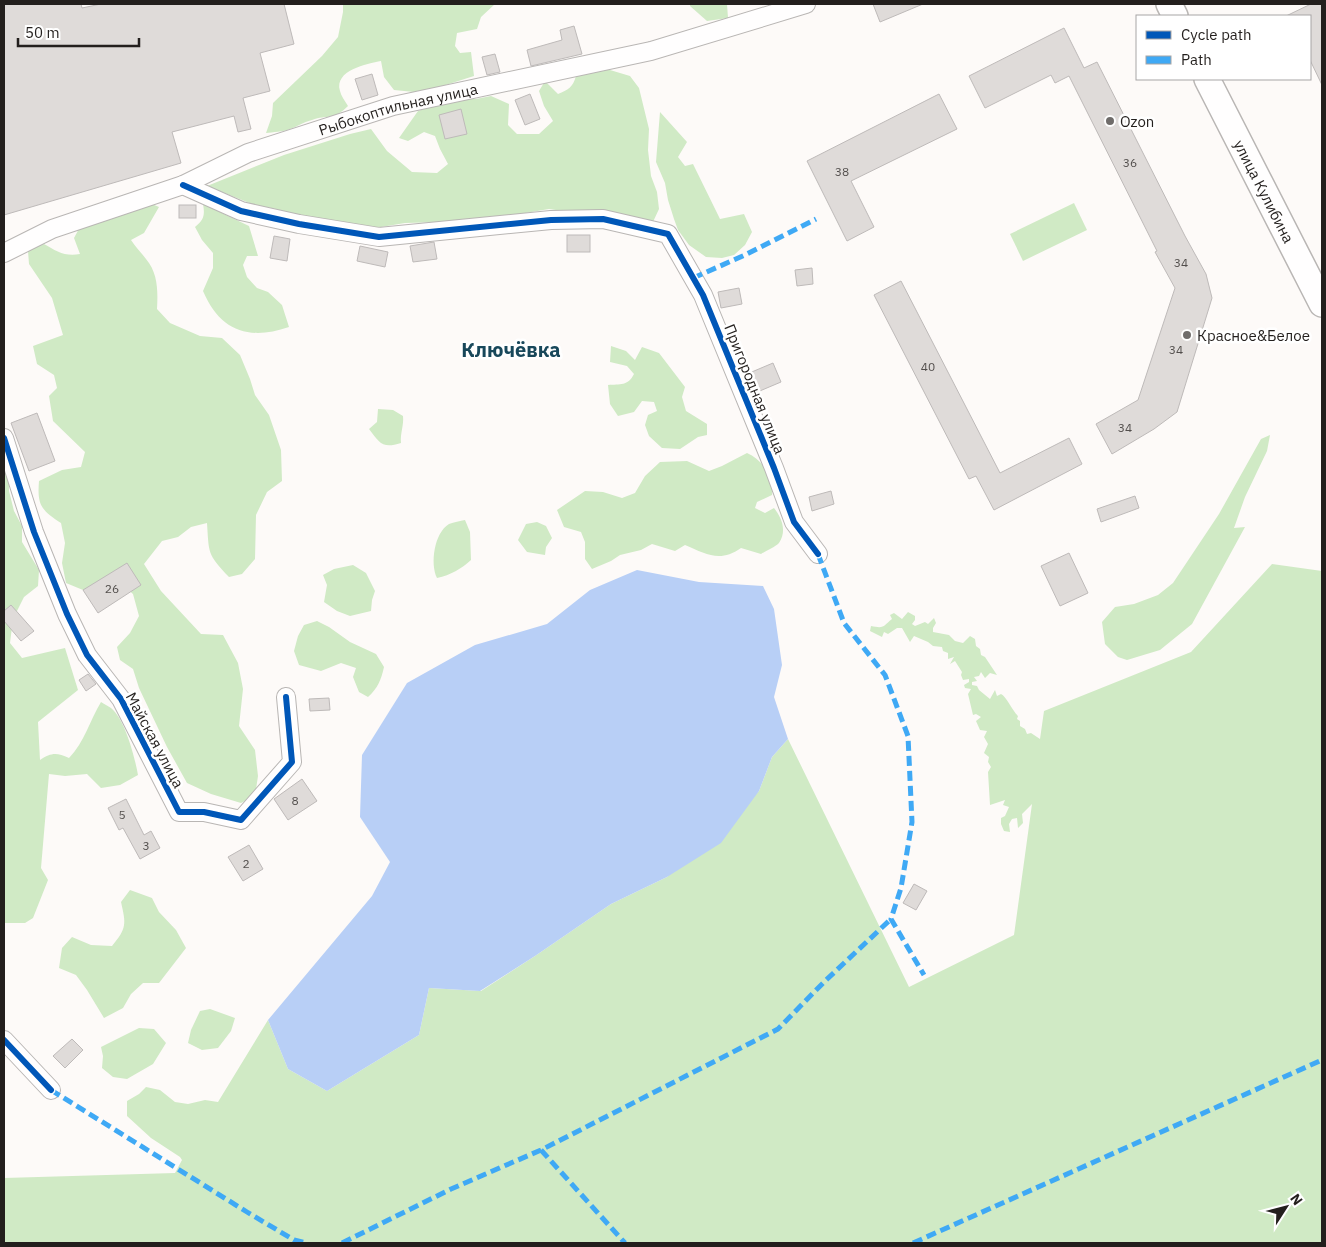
<svg xmlns="http://www.w3.org/2000/svg" width="1326" height="1247" font-family="'IBM Plex Sans',sans-serif">
<style>
.green{fill:#d0eac5}
.water{fill:#b8cff6}
.building{fill:#dfdbd9;stroke:#bebab9}
.lines{fill:none;stroke-linecap:round;stroke-linejoin:round}
.street-casing{stroke:#b9b6b4;stroke-width:20}
.secondary-casing{stroke:#b9b6b4;stroke-width:28}
.street{stroke:#fffefe;stroke-width:18}
.secondary{stroke:#fffefe;stroke-width:25}
.quiet{stroke:#3fa9f5;stroke-width:5;stroke-dasharray:10 5;stroke-linecap:butt}
.cycleway-casing{stroke:#fff;stroke-width:9}
.cycleway{stroke:#0057b8;stroke-width:6}
.poi-dot{fill:#6f6c6a;stroke:#fff;stroke-width:2}
.labels{text-anchor:middle;dominant-baseline:central;stroke-width:5;stroke-linejoin:round;paint-order:stroke}
.number-label{font-size:12px;fill:#524e4c}
.street-label{font-size:15px;fill:#231f1d;stroke:#fff}
.poi-label{font-size:15px;fill:#231f1d;stroke:#fff;text-anchor:start}
.district-label{font-size:20px;font-weight:bold;fill:#18485b;stroke:#fff}
</style>
<rect width="100%" height="100%" fill="#fdfaf8"/>
<g class="green">
<path d="M343,4H495L481,17L477,29L457,33L455,46L460,53L471,52L474,76L433,89L414,92L394,90L384,77L381,61C367,64 334,70 340,91C341,96 345,101 348,106C333,121 328,114 312,120C303,122 297,127 290,129C283,132 273,132 266,133L272,116L273,103L322,56L338,37L343,12Z"/>
<polygon points="690,4 727,4 728,18 707,21 690,6"/>
<path d="M595,70H610L630,76L639,88L649,129L648,150L651,176L657,192L659,209L652,224L549,209L478,221L405,223L381,227H359L302,218L276,209L252,204L207,186L284,155L350,134L371,129L387,151L412,172L437,173L448,164L440,149L435,136L424,132L408,141L399,138L418,111L454,99H476L491,96L509,104L508,125L517,134H539L553,121L544,106L539,91L545,81L558,94C568,90 573,87 576,76Z"/>
<polygon points="660,112 687,142 678,157 685,166 693,164 720,219 744,214 752,232 745,245 734,255 722,258 706,257 689,245 678,230 674,219 668,200 665,183 656,162"/>
<polygon points="1074,203 1087,230 1023,261 1010,234"/>
<path d="M152,204L159,207L144,233L131,240C136,248 141,252 146,259C158,273 158,291 157,309L170,323L200,336L222,338L240,355L250,379L255,395L269,415L281,450L282,481L267,492L256,515L255,559L242,574L229,577C207,554 209,553 207,523L191,527L178,537L162,541L144,564L161,591L201,634L223,635L238,663L243,689L239,726L255,750L258,776L255,796L241,803L211,794L187,783L167,747L139,688L133,669L120,660L117,647L130,633L139,616L133,594L118,581L83,590L66,583L62,563L65,543L61,523C41,510 37,505 39,481L62,470L81,467L85,452L53,421L49,396L57,388L54,375L37,364L33,346L63,335L52,298L29,264L28,251L44,244C56,251 65,257 80,254L74,238L81,225Z"/>
<path d="M203,204L249,226L258,256H247L243,265L247,277L257,288L268,292L282,305L289,327C249,341 220,331 203,291L213,268V253L202,240L195,227C204,220 205,215 203,204Z"/>
<path d="M611,346L626,351L635,360L642,347L659,353L685,387L682,397L686,411L707,424V435L698,437L680,449L662,448L649,436L645,425L648,415L657,411L654,402L642,401L634,412L618,416L610,404L608,385C620,384 628,386 634,374L627,366L610,362Z"/>
<path d="M378,409L393,410L403,416C404,426 400,433 401,443C382,449 380,443 369,429L377,422Z"/>
<polygon points="1270,435 1267,451 1245,497 1234,528 1245,527 1192,624 1160,650 1127,660 1118,657 1105,644 1102,622 1115,607 1134,604 1158,595 1173,583 1219,514 1261,439"/>
<path d="M747,453C763,460 774,478 772,495L757,502L755,508L765,513L774,508C782,518 787,531 779,543C775,547 766,551 761,554L741,548C720,563 706,554 685,545L675,551L652,544L641,550L620,555L611,561L592,569L585,559V542L581,532L564,527L557,510L585,491L603,492L622,498L635,493L645,476L660,462L687,461L709,471L722,466Z"/>
<path d="M4,470L9,480V491L14,511L22,526V542L39,570L38,586L24,597L13,619L10,643L22,658L65,648L78,690L38,722L40,760C51,753 56,752 69,758C84,743 90,720 101,702C104,704 108,706 111,708C125,719 135,758 138,775L120,785L101,788L87,774L65,776L49,774L41,868L48,880L33,918L25,923H4Z"/>
<path d="M465,520L470,532L471,560C461,569 451,575 437,578C430,564 434,533 449,524C454,522 460,521 465,520Z"/>
<polygon points="537,522 546,526 552,538 546,547 545,555 527,552 518,540 526,524"/>
<path d="M1272,564L1322,571V1243H4V1178L175,1173L182,1160L180,1157L151,1138L127,1116V1101L139,1094L146,1087L160,1090L175,1102L188,1104L205,1100L218,1102L268,1020L288,1069L327,1091L419,1035L429,988L481,991L535,956L611,904L667,877L759,791L772,757L788,739L909,987L1014,935L1032,804L1022,814L1023,823L1018,828L1017,818L1012,819L1009,824L1010,832L1004,831L1001,824V818L1005,816L1009,807L1003,805L1005,800L990,805L988,772L991,767L988,762L989,757L984,753L988,744L984,737L987,731L980,730L976,721L981,717L976,714L973,715L968,694L971,689L965,688L964,685L969,682V679L963,680L961,675L962,672L955,661L950,664L954,657L948,659V653L943,651L942,647L933,646L928,642L914,636L910,642L902,628H897L888,634L884,632L882,637L870,631L871,626C885,629 883,626 892,619L890,615L894,613L902,619L908,612L915,616V620L912,624L915,626L925,622L928,624L934,618L936,623L933,628V632L949,635L955,641L963,643L970,636L975,639L976,646L980,649L981,655L985,657L997,675L990,673L985,678L981,672L979,676L974,677L977,681L972,682V685L977,686L979,690L990,699L995,690L997,696L1001,694C1006,696 1012,710 1018,716L1017,719L1020,721V726L1025,729L1027,734L1031,733L1040,739L1044,711L1191,652Z"/>
<polygon points="353,565 366,573 375,591 372,600 371,611 350,616 337,611 324,602 327,585 323,575 334,569"/>
<path d="M317,621L329,627L350,642L376,654L384,667C381,680 378,688 368,697L359,692L353,677L356,668L341,663L321,671L299,665L294,651L298,636L304,625Z"/>
<path d="M130,890L152,898L159,912L176,930L186,948L159,983H143L131,994L123,1008L104,1018L87,990L76,975L59,968L62,948L72,937L91,945L112,946C127,928 126,924 121,902Z"/>
<polygon points="210,1009 235,1018 231,1031 218,1048 202,1050 188,1043 191,1030 200,1011"/>
<polygon points="139,1028 154,1029 166,1043 153,1064 127,1079 113,1077 102,1068 103,1056 101,1047"/>
</g>
<polygon class="water" points="637,570 699,582 763,586 774,609 782,665 774,697 788,739 772,757 759,791 721,843 667,877 611,904 535,956 480,991 429,988 419,1035 327,1091 288,1069 268,1020 372,896 390,862 360,817 362,755 407,683 475,645 547,624 590,590"/>
<g class="building">
<polygon points="4,4 81,4 82,8 101,4 284,4 294,44 260,53 270,91 243,98 251,129 238,132 234,116 172,132 181,163 4,215"/>
<polygon points="873,4 923,4 880,22"/>
<polygon points="1311,4 1322,4 1322,85 1310,60 1310,16 1286,16"/>
<polygon points="574,26 582,54 531,66 527,50 562,40 560,30"/>
<polygon points="1064,28 1084,68 1097,62 1185,236 1206,274 1212,298 1177,412 1154,429 1112,454 1096,424 1138,400 1175,288 1155,252 1157,251 1069,76 1055,83 1051,75 985,108 969,76"/>
<polygon points="495,54 500,72 487,75 482,57"/>
<polygon points="372,74 378,95 362,100 355,79"/>
<polygon points="530,94 540,119 525,125 515,100"/>
<polygon points="939,94 957,129 851,181 874,227 847,241 807,161"/>
<polygon points="461,109 467,134 445,139 439,115"/>
<rect x="179" y="205" width="17" height="13"/>
<rect x="567" y="235" width="23" height="17"/>
<polygon points="274,236 290,239 287,261 270,258"/>
<polygon points="434,242 437,259 413,262 410,246"/>
<polygon points="360,246 388,252 385,267 357,261"/>
<polygon points="812,268 813,284 797,286 795,270"/>
<polygon points="901,281 1000,473 1069,438 1082,464 994,510 976,476 969,479 874,295"/>
<polygon points="739,288 742,304 721,308 718,292"/>
<polygon points="773,363 781,382 755,393 747,374"/>
<polygon points="37,413 55,461 29,471 11,423"/>
<polygon points="831,491 834,504 812,511 809,497"/>
<polygon points="1135,496 1139,508 1101,522 1097,509"/>
<polygon points="1069,553 1088,593 1060,606 1041,566"/>
<polygon points="127,563 141,585 98,613 83,590"/>
<polygon points="11,605 34,631 21,641 4,621 4,611"/>
<polygon points="88,674 96,684 86,691 79,680"/>
<polygon points="329,698 330,710 310,711 309,699"/>
<polygon points="302,779 317,801 288,820 274,799"/>
<polygon points="126,799 144,835 151,831 160,848 140,859 123,828 119,830 108,808"/>
<polygon points="249,845 263,869 243,881 228,857"/>
<polygon points="914,884 927,891 916,910 903,903"/>
<polygon points="72,1039 83,1050 65,1068 53,1056"/>
</g>
<g class="lines">
<g class="street-casing">
<g id="street">
<polyline points="183,185 241,211 299,224 379,237 551,220 603,219 668,234 703,295 774,468 794,522 818,554"/>
<path id="s1" d="M4,253L52,229L183,185L248,153L393,106L651,51L806,4"/>
<polyline points="4,438 34,532 67,614 87,655 121,699 179,812 204,812 241,820 292,762 286,697"/>
<polyline points="4,1040 51,1090"/>
</g>
</g>
<g class="secondary-casing">
<g id="secondary">
<polyline points="1169,4 1175,16"/>
<path id="s2" d="M1207,79L1322,304"/>
</g>
</g>
<use href="#street" class="street"/>
<use href="#secondary" class="secondary"/>
<g class="quiet">
<polyline points="693,278 745,255 816,219"/>
<polyline points="818,554 844,623 885,675 908,736 912,822 901,888 891,919 924,975"/>
<polyline points="51,1090 247,1212 294,1240 306,1243"/>
<polyline points="541,1150 625,1243"/>
<polyline points="342,1243 451,1189 541,1150 778,1029 824,982 891,919"/>
<polyline points="913,1243 1322,1060"/>
</g>
<g class="cycleway-casing">
<g id="cycleway">
<polyline points="183,185 241,211 299,224 379,237 551,220 603,219 668,234 703,295 774,468 794,522 818,554"/>
<polyline points="4,438 34,532 67,614 87,655 121,699 179,812 204,812 241,820 292,762 286,697"/>
<polyline points="4,1040 51,1090"/>
</g>
</g>
<use href="#cycleway" class="cycleway"/>
</g>
<g class="poi-dot">
<circle cx="1110" cy="121" r="5"/>
<circle cx="1187" cy="335" r="5"/>
</g>
<g class="labels">
<g class="number-label">
<text x="1130" y="162">36</text>
<text x="842" y="171">38</text>
<text x="1181" y="262">34</text>
<text x="1176" y="349">34</text>
<text x="928" y="366">40</text>
<text x="1125" y="427">34</text>
<text x="112" y="588">26</text>
<text x="295" y="800">8</text>
<text x="122" y="814">5</text>
<text x="146" y="845">3</text>
<text x="246" y="863">2</text>
</g>
<g class="street-label">
<text stroke="none"><textPath href="#s1" startOffset="421">Рыбокоптильная улица</textPath></text>
<text stroke="none"><textPath href="#s2" startOffset="126">улица Кулибина</textPath></text>
<text transform="translate(755 389) rotate(68)">Пригородная улица</text>
<text transform="translate(155 740) rotate(62)">Майская улица</text>
</g>
<g class="poi-label">
<text x="1120" y="121">Ozon</text>
<text x="1197" y="335">Красное&amp;Белое</text>
</g>
<g class="district-label">
<text x="511" y="349">Ключёвка</text>
</g>
</g>
<rect width="1326" height="1247" fill="none" stroke="#231f1d" stroke-width="10"/>
<rect x="1136" y="15" width="175" height="65" fill="#ffffff" stroke="#a7a5a5"/>
<rect x="1146" y="31" width="25" height="8" fill="#0057b8" stroke="#a7a5a5"/>
<text x="1181" y="40" font-size="15" fill="#231f1d">Cycle path</text>
<rect x="1146" y="56" width="25" height="8" fill="#3fa9f5" stroke="#a7a5a5"/>
<text x="1181" y="65" font-size="15" fill="#231f1d">Path</text>
<g transform="translate(1286 1207) rotate(54)" stroke="#ffffff" stroke-width="4" paint-order="stroke">
<path d="M0-4L9 19L0 12L-9 19Z" fill="#231f1d"/>
<text y="-8" font-size="14" font-weight="bold" text-anchor="middle" fill="#231f1d">N</text>
</g>
<path d="M18 38v8h121v-8" fill="none" stroke="#231f1d" stroke-width="2.5"/>
<text x="25" y="38" font-size="15" fill="#231f1d" stroke="#ffffff" stroke-width="4" paint-order="stroke">50 m</text>
</svg>
